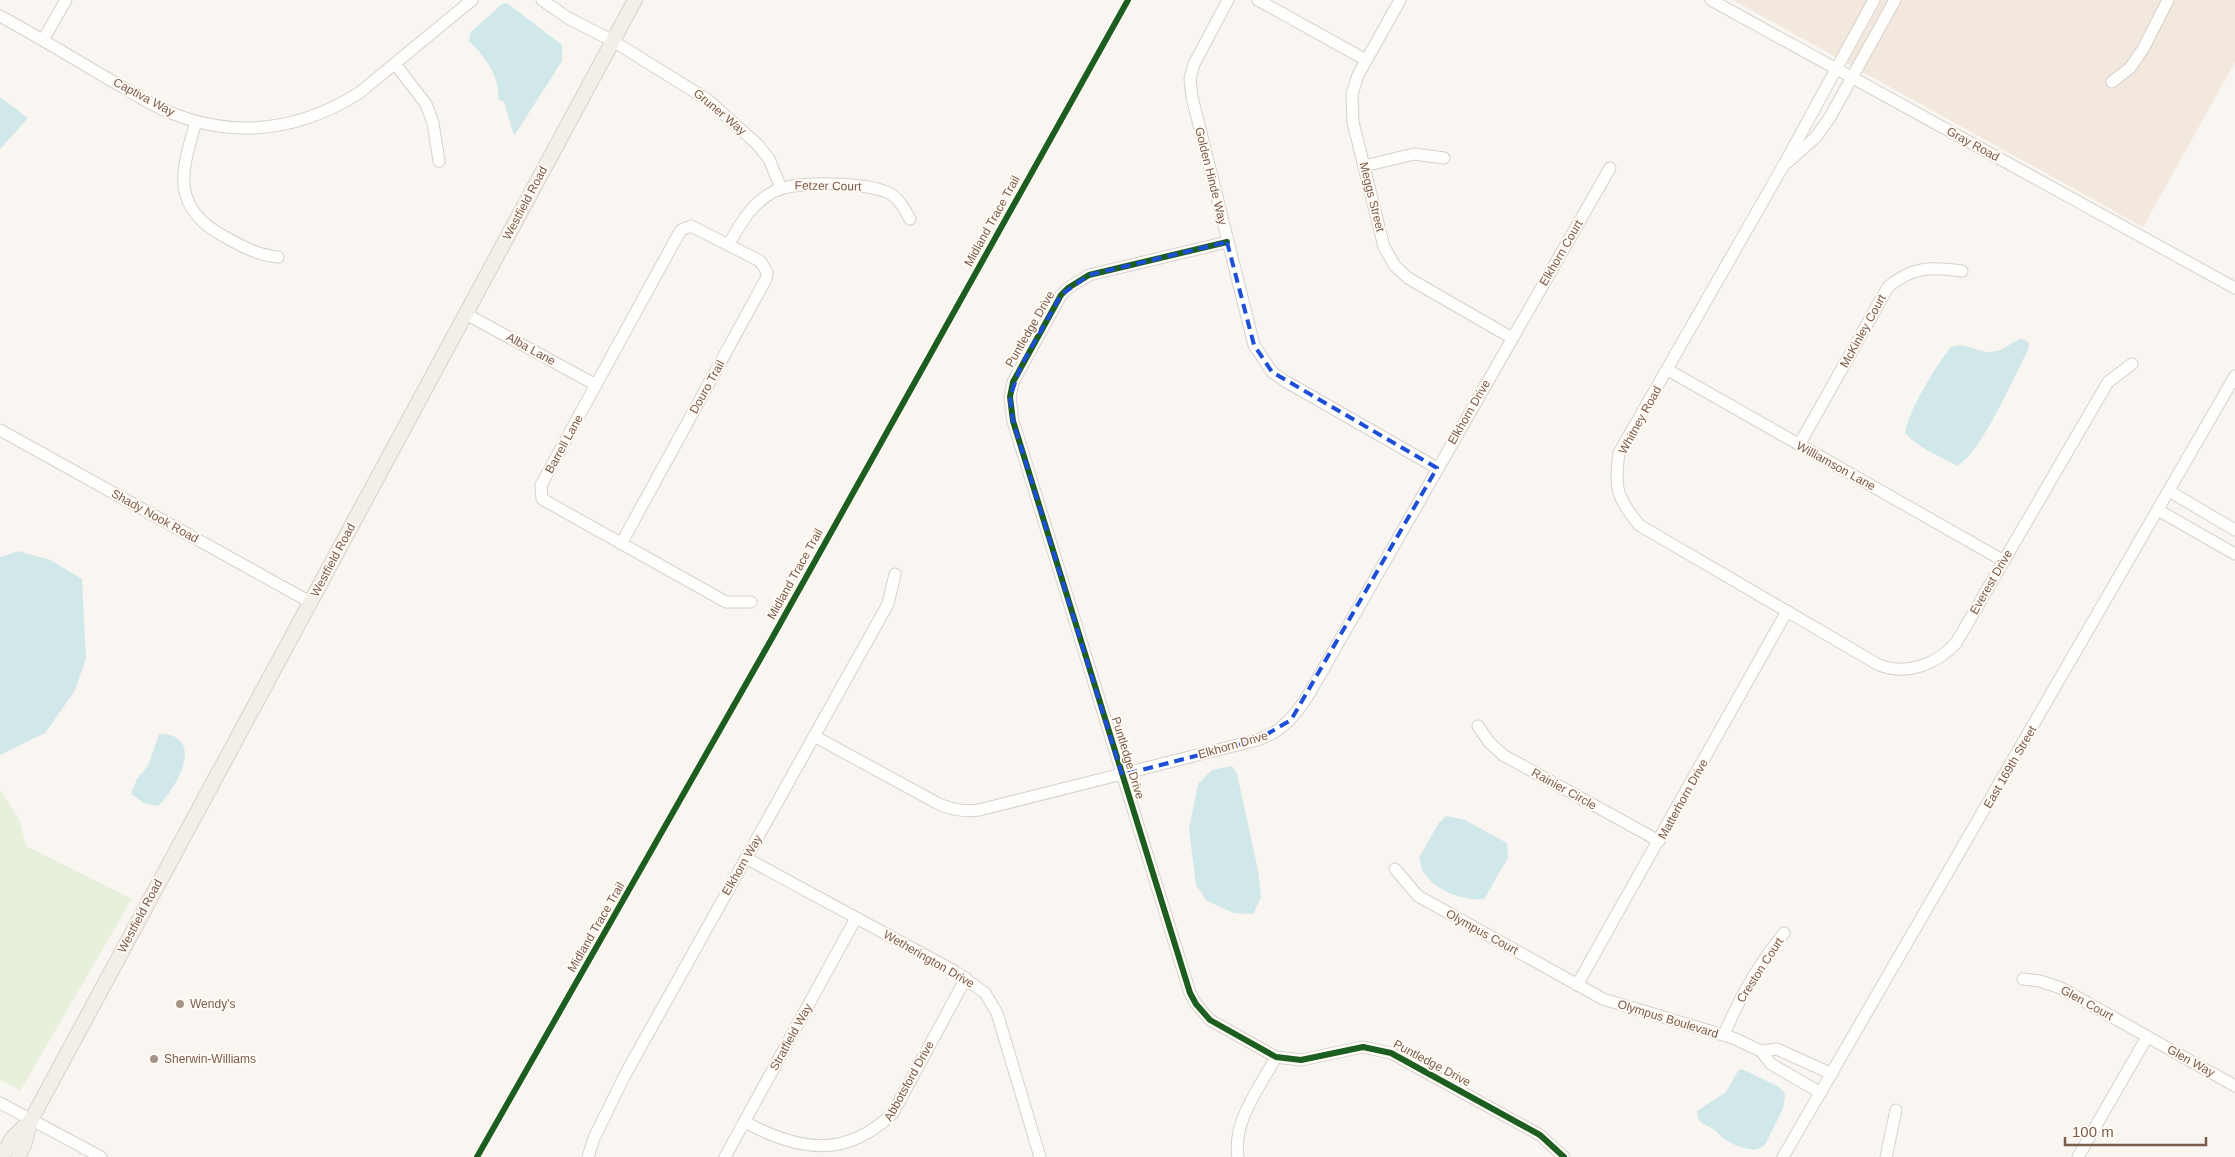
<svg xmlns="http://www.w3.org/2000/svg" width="2235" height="1157" font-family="Helvetica,sans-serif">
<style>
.residential{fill:#f2e8de}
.green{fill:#e7f0db}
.water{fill:#d0e8ea}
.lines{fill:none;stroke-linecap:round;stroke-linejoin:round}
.minor-casing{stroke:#d7d1cb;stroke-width:13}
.major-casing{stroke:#dad1cc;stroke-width:16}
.minor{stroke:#fefefd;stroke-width:11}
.major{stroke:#f3eee8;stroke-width:14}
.cycleway-casing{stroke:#fffaf3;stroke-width:9}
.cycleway{stroke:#1b5e20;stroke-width:6}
.marked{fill:none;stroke:#1d4ed8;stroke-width:4;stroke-dasharray:10 6;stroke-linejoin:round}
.poi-dot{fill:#a69286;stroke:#fffaf3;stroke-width:2}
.labels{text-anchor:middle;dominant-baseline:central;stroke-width:4;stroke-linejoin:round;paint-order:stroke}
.street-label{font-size:12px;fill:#7a5c4d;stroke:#fffaf3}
.poi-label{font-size:12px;fill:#7a5c4d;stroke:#fffaf3;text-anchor:start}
</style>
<rect width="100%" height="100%" fill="#f9f5f0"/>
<polygon class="residential" points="1733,0 2235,0 2235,62 2143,227"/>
<polygon class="green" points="0,790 19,819 26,846 132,899 20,1091 0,1079"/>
<g class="water">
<path d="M507,3L562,45V61L514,136L504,102L498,99C501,78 484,55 469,41L471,32L502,4Z"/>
<polygon points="0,97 28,118 0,149"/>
<path d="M2020,339L2025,340L2029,343L2028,350C2013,378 1982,452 1957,466C1939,455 1919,449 1905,433C1909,409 1936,366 1951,347C1965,341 1976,352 1990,352C2002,352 2010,343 2020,339Z"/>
<polygon points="19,551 50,560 82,579 86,659 74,692 45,733 0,755 0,557"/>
<path d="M159,734C207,734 177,788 158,806L144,803L131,794L137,779L148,766Z"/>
<polygon points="1232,766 1237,774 1258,870 1261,897 1253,914 1234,913 1207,901 1196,885 1189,829 1198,784 1212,770"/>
<path d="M1446,816L1465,820L1507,843L1508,858L1484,899C1463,901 1436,891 1424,873C1421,869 1421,862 1419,858L1438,824Z"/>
<path d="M1742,1069L1779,1087L1785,1094C1785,1108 1778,1119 1772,1131C1769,1136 1767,1144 1762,1147C1752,1154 1730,1144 1722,1137C1719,1135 1717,1131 1713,1129C1704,1123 1698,1125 1697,1111L1726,1092L1738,1071Z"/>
</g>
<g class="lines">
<g class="minor-casing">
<g id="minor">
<polyline points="542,0 568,18 613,41 708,100 758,145 769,159 781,188"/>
<polyline points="1228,0 1194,64 1190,79 1192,97 1254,345 1272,372 1285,381 1437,468"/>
<polyline points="1258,0 1366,60"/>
<polyline points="1400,0 1358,75 1352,94 1353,122 1384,247 1395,266 1408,278 1512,338"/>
<polyline points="1711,0 2235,288"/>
<path d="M1874,0L1782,168L1619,453C1614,489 1617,497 1639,525L1879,665C1907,676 1937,664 1956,643L2108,382L2132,364"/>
<path d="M0,16C35,35 70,56 105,77C125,88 144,101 164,110C233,140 297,132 359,93L472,0"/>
<polyline points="43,40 66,0"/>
<polyline points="395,64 426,104 433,123 439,161"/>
<polyline points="2112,82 2130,68 2143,49 2168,0"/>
<path d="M196,122C181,172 170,207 225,237C243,247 258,255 278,257"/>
<polyline points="1788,162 1816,137 1830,117 1895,0"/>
<polyline points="1364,166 1414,154 1444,158"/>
<polyline points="1227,242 1089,275 1068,288 1061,295 1013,382 1010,397 1013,421 1190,993 1196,1004 1210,1020 1276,1057 1301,1060 1363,1047 1391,1053 1540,1135 1564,1157"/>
<path d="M729,244C741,223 751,204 773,192C794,180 867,182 889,193C899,198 905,210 910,219"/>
<polyline points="466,314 596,385"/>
<polyline points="1668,370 2004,561"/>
<polyline points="0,430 310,602"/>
<path d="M1799,445L1888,287C1913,266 1931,267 1962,271"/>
<polyline points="2169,491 2235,530"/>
<polyline points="2158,510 2235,554"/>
<polyline points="621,544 766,279 767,272 760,261 691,226 681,230 678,235 541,485 542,499 726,602 751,602"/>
<polyline points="1478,726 1489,742 1503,755 1659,841"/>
<path d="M814,736L937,803C951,810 964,812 979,810L1257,740C1282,732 1295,716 1309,694L1610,168"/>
<polyline points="746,858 956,972 985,993 997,1013 1040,1157"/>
<polyline points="1395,869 1418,896 1603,999 1733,1038 1761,1051 1771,1064 1821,1093"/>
<polyline points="2023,979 2040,981 2061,988 2235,1086"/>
<polyline points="1577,985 1787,611"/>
<path d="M1724,1035C1739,998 1758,965 1784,933"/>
<polyline points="1761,1051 1777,1049 1832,1074"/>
<polyline points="0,1103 101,1157"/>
<path d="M745,1122C802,1153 848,1157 893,1113L966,978"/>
<polyline points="588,1157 594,1138 626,1073 888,604 895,574"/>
<polyline points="725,1157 856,918"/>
<path d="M1238,1157C1232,1122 1260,1087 1276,1057"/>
<polyline points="1783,1157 2235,376"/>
<polyline points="1886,1157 1896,1110"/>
<polyline points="2078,1157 2147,1037"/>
</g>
</g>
<g class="major-casing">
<g id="major">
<polyline points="2,1157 12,1138 31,1120"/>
<polyline points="18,1157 24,1145 31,1120 43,1098 635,0"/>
</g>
</g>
<use href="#minor" class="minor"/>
<use href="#major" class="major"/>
<g class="cycleway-casing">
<g id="cycleway">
<polyline points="1227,242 1089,275 1068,288 1061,295 1013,382 1010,397 1013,421 1190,993 1196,1004 1210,1020 1276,1057 1301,1060 1363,1047 1391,1053 1540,1135 1564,1157"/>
<polyline points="477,1157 771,640 1128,0"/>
</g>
</g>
<use href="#cycleway" class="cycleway"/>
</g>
<path class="marked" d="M1227,242L1254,345L1272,372L1437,468L1291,720L1257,740L1122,775L1013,421L1010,397L1021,366L1061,295L1089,275Z"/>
<g class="poi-dot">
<circle cx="180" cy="1004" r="5"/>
<circle cx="154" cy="1059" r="5"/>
</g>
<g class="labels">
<g class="street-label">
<text transform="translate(144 97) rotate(28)">Captiva Way</text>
<text transform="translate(720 112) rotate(40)">Gruner Way</text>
<text transform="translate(1973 144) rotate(29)">Gray Road</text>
<text transform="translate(1211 176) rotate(76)">Golden Hinde Way</text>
<text transform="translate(828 186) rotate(1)">Fetzer Court</text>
<text transform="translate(1372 197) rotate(76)">Meggs Street</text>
<text transform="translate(525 203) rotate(-62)">Westfield Road</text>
<text transform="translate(992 221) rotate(-61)">Midland Trace Trail</text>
<text transform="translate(1561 253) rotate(-60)">Elkhorn Court</text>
<text transform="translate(1030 329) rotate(-60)">Puntledge Drive</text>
<text transform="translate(1863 331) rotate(-61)">McKinley Court</text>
<text transform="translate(531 349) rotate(29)">Alba Lane</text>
<text transform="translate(707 387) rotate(-61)">Douro Trail</text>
<text transform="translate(1469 412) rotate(-60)">Elkhorn Drive</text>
<text transform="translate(1640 420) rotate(-61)">Whitney Road</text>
<text transform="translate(564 444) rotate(-61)">Barrell Lane</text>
<text transform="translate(1836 466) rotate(29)">Williamson Lane</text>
<text transform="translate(155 516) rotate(29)">Shady Nook Road</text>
<text transform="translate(333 560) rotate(-62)">Westfield Road</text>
<text transform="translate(795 574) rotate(-61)">Midland Trace Trail</text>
<text transform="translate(1991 582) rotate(-60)">Everest Drive</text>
<text transform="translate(1233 745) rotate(-16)">Elkhorn Drive</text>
<text transform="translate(1128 758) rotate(73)">Puntledge Drive</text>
<text transform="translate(2010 767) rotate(-60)">East 169th Street</text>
<text transform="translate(1564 789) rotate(29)">Rainier Circle</text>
<text transform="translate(1683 799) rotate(-61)">Matterhorn Drive</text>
<text transform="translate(742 865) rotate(-60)">Elkhorn Way</text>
<text transform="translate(140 916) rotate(-62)">Westfield Road</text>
<text transform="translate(596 927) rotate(-60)">Midland Trace Trail</text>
<text transform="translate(1482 932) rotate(29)">Olympus Court</text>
<text transform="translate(929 959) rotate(30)">Wetherington Drive</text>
<text transform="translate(1760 970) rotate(-57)">Creston Court</text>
<text transform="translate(2087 1003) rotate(29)">Glen Court</text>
<text transform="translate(1668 1019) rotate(17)">Olympus Boulevard</text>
<text transform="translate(791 1037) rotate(-61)">Stratfield Way</text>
<text transform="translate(2191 1061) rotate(29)">Glen Way</text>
<text transform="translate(1432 1063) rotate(28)">Puntledge Drive</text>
<text transform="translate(909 1081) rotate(-61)">Abbotsford Drive</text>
</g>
<g class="poi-label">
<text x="190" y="1004">Wendy's</text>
<text x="164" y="1059">Sherwin-Williams</text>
</g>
</g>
<path d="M2065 1137v8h141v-8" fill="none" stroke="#7a5c4d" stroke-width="2.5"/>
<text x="2072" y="1137" font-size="15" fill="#7a5c4d" stroke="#fffaf3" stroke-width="4" paint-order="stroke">100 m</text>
</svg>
